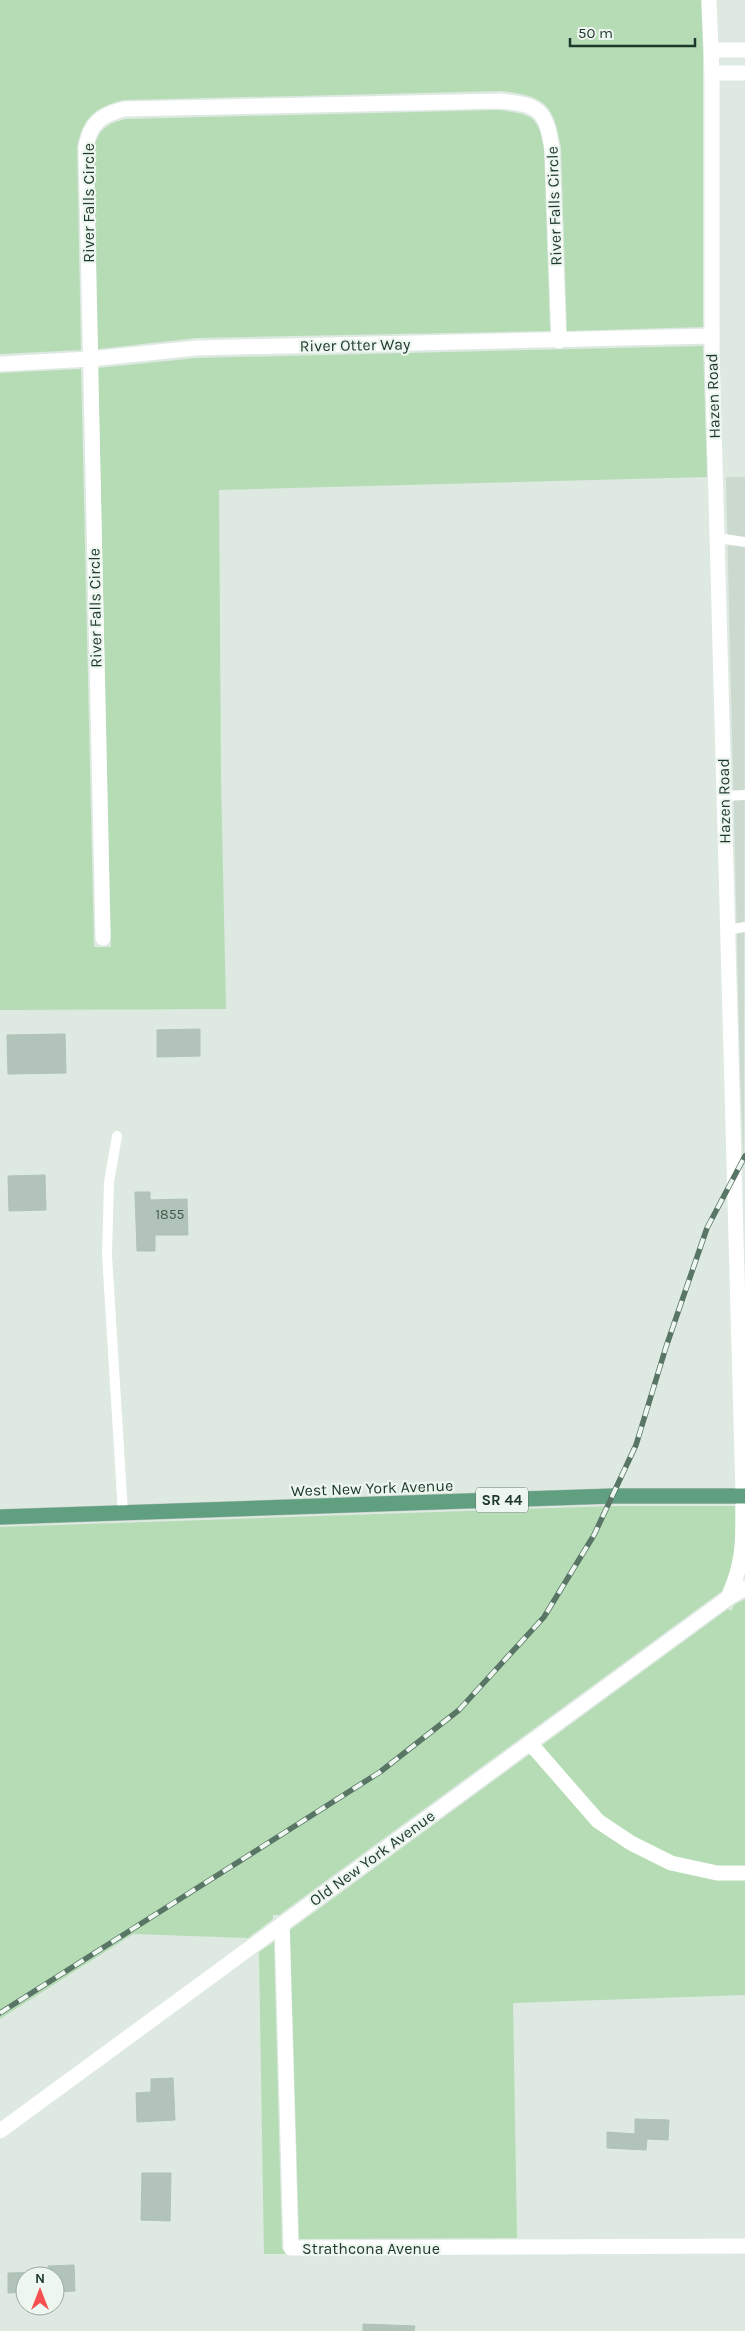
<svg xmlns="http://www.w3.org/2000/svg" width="745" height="2331" font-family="Karla,sans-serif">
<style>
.built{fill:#cbd9cf}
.green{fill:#b5dcb5}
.building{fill:#b2c4b9;stroke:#afc3b6}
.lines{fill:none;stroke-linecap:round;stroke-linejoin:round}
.primary-casing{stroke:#bcc4bf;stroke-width:16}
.service{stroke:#fff;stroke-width:10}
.minor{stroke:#fff;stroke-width:15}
.tertiary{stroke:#fff;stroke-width:15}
.primary{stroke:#60a080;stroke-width:15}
.rail-casing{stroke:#587566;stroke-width:5.5}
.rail{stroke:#edf6ef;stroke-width:4;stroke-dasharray:11;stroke-linecap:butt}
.labels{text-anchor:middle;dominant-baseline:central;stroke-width:4.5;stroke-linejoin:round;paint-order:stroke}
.number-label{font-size:14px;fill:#435c4e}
.shield{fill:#edf6ef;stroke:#5c7266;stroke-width:1}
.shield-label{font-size:15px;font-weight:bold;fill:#1e392b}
.street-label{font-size:16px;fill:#1e392b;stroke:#edf6ef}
</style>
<rect width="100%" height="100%" fill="#dde9e1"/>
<polygon class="built" points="726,477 745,477 744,1169 740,1069"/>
<g class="green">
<path d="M0,0H701L703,51V327L567,331L561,148C554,104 545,96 501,91L124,100C95,107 83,117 77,147L81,350L0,354Z"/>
<path d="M499,110C532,114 539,116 544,150L550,331L196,338L98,349L94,148C98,130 108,123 126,119Z"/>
<polygon points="703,346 707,477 219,490 221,778 226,1009 0,1010 0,373 81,369 94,947 111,947 98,368 197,358"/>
<path d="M613,1506H735C735,1541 738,1558 722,1591L279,1915H273V1919L248,1938L133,1934L0,2019V1527Z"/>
<polygon points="745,1599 745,1995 513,2003 517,2238 299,2239 290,1930 728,1609 731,1611 734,1605"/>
<polygon points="274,1942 282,2249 287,2254 264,2254 259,1952"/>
</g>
<g class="building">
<polygon points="200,1029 200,1056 157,1057 157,1030"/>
<polygon points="65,1034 66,1073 8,1074 7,1035"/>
<polygon points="45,1175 46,1210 9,1211 8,1176"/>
<polygon points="135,1192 150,1192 150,1200 187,1199 188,1235 155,1235 155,1251 137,1251"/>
<polygon points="173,2078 175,2120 137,2122 136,2093 151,2092 151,2079"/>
<polygon points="635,2119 669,2120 668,2140 647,2139 646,2150 607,2148 607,2132 635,2134"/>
<polygon points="142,2173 171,2173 170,2221 141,2220"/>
<polygon points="74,2265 75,2291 55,2292 55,2276 25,2276 25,2292 8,2293 8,2273 49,2272 48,2266"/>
<polygon points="363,2324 415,2326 414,2331 363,2331"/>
</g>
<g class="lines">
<g class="primary-casing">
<polyline id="primary" points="0,1517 613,1496 745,1496"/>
</g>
<g class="service">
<polyline points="718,538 745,542"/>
<polyline points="724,796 745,795"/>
<polyline points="727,930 745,927"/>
<polyline points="117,1136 109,1182 107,1255 123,1513"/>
</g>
<g class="minor">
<polyline points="712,50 745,50"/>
<polyline points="712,73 745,73"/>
<polyline points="0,364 90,359 196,348 712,336"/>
<path d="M103,938L86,147C90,123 101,115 124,109L500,101C539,105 546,109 552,149L559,341"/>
<polyline points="530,1743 598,1821 631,1843 671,1863 717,1873 745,1873"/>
<polyline points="282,1924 291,2248 745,2246"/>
</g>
<g class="tertiary">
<path d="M709,0L712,73V351L743,1496C743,1537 745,1560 728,1598"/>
<polyline points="0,2131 728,1598 745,1588"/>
</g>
<use href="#primary" class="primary"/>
<g class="rail-casing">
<polyline id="rail" points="0,2013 380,1772 459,1710 544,1617 594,1535 636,1445 666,1347 707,1228 745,1156"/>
</g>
<use href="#rail" class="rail"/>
</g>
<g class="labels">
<g class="number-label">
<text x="170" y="1214">1855</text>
</g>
<rect class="shield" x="476" y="1487.5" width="52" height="25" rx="4"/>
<g class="shield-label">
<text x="502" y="1500">SR 44</text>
</g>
<g class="street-label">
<text transform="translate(88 203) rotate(-90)">River Falls Circle</text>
<text transform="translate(554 206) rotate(-92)">River Falls Circle</text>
<text transform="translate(355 345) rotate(-1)">River Otter Way</text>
<text transform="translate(713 396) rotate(-92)">Hazen Road</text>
<text transform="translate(95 608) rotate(-91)">River Falls Circle</text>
<text transform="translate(724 801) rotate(-91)">Hazen Road</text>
<text transform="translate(372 1488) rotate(-2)">West New York Avenue</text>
<text transform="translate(372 1858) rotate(-36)">Old New York Avenue</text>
<text x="371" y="2248">Strathcona Avenue</text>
</g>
</g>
<g transform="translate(40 2291)"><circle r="24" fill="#edf6ef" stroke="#9aaaa1"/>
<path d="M0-4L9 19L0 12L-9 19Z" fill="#f54f4f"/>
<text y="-8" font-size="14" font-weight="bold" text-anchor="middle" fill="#1e392b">N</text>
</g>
<path d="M570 38v8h125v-8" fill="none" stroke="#1e392b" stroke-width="2.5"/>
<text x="578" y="38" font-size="15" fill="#1e392b" stroke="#edf6ef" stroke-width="4" paint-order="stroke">50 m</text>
</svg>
